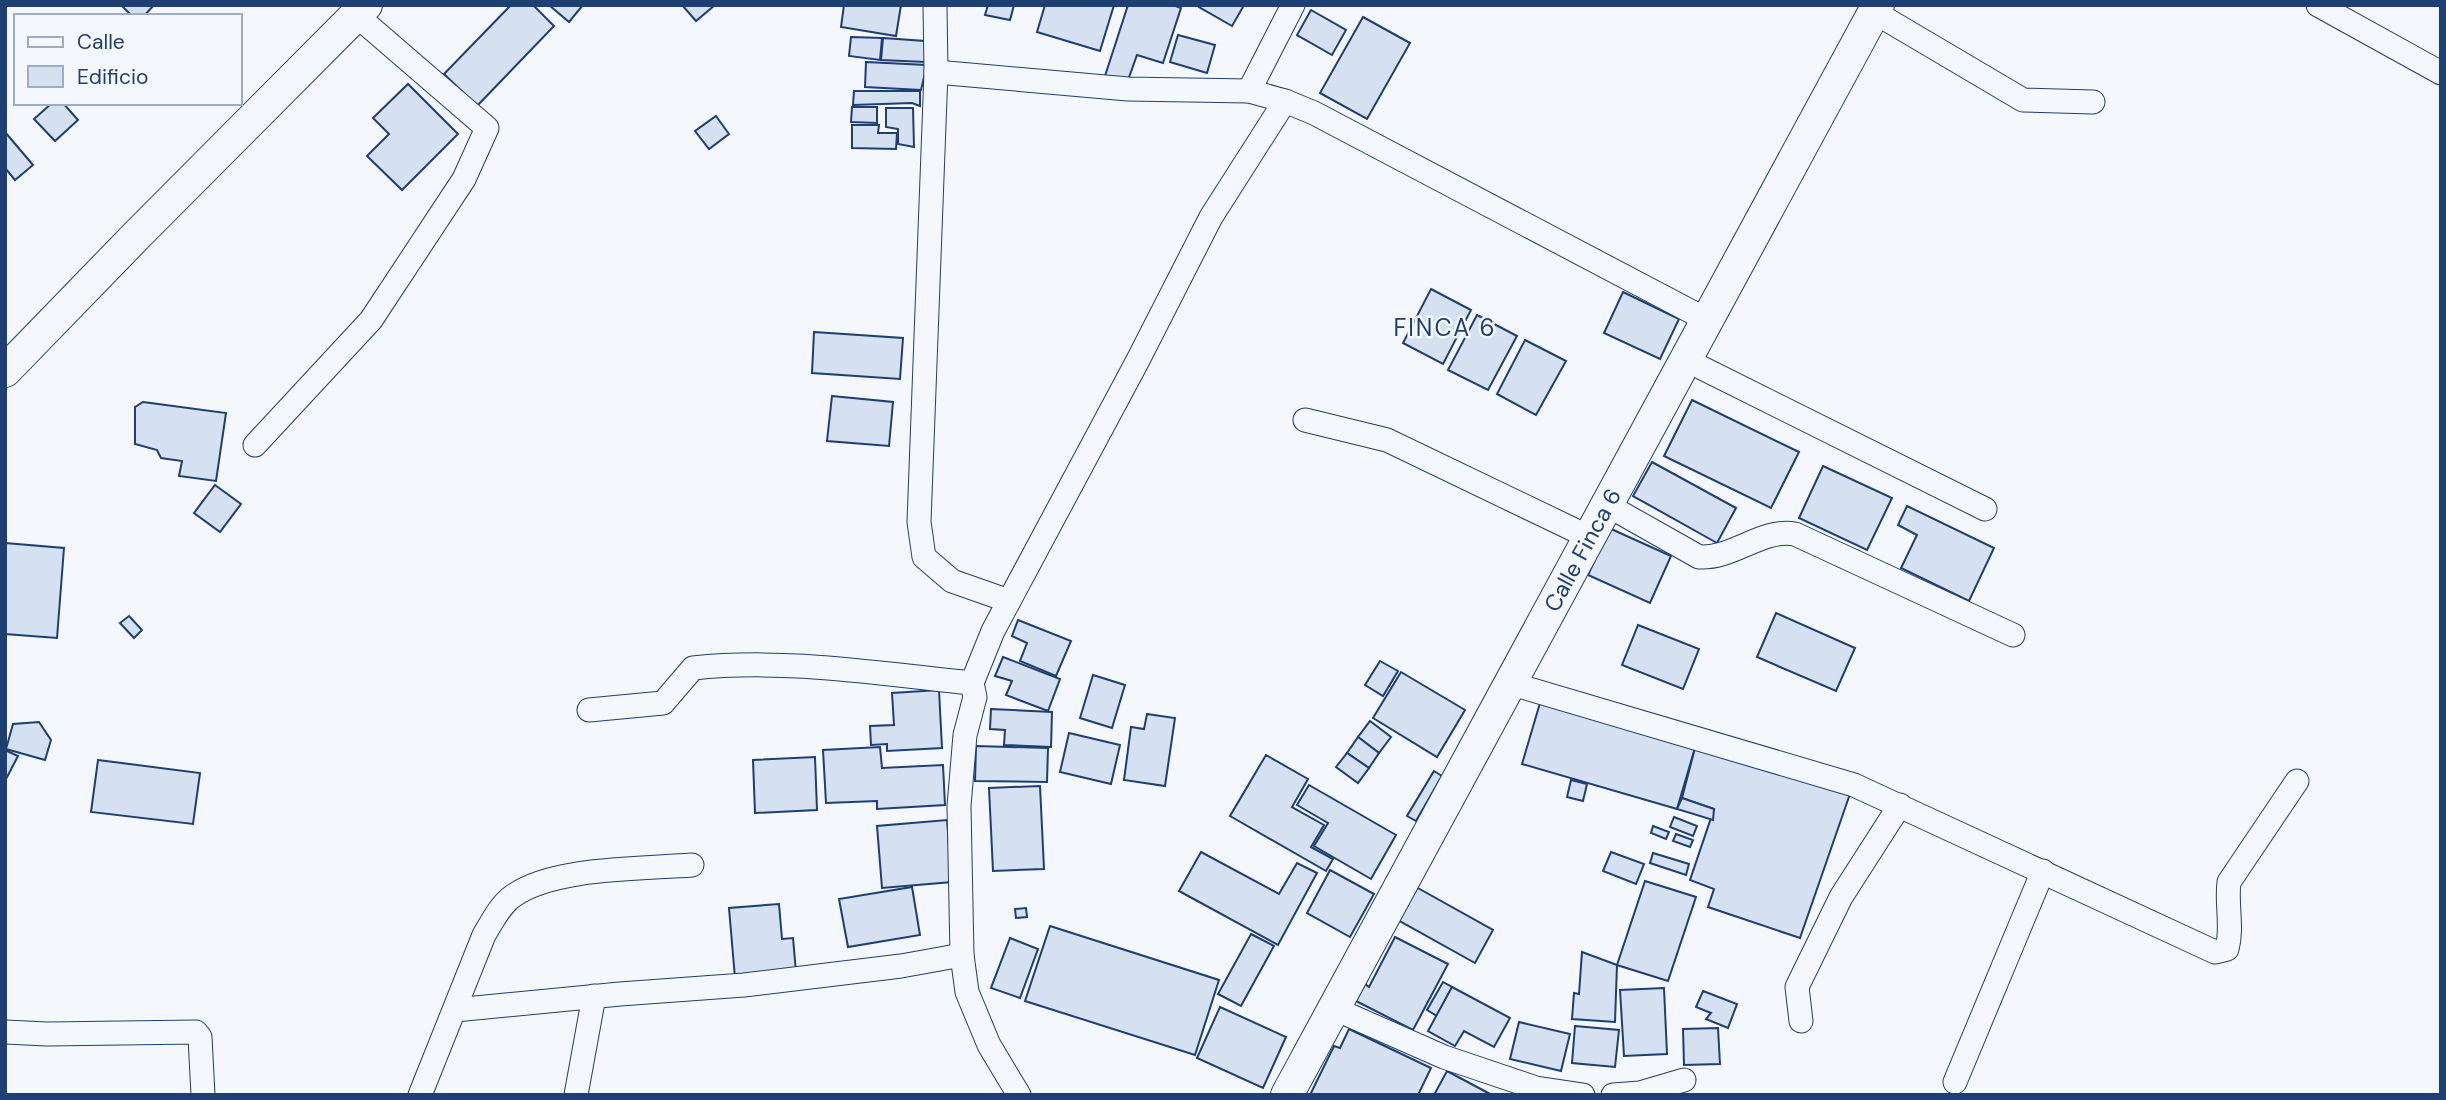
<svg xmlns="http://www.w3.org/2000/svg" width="2446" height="1100" font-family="'DM Sans',sans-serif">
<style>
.building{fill:#d5e0f0;stroke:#1d3f73;stroke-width:2}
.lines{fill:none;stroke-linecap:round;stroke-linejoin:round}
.street-casing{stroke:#1d3f73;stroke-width:25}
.secondary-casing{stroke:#1d3f73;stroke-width:34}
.street{stroke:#f4f7fb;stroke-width:23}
.secondary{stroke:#f4f7fb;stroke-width:32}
.labels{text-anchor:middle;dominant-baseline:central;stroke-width:5;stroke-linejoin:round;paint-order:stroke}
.street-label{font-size:23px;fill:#1d3f73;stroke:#f4f7fb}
.neighbourhood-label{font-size:24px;letter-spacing:2px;fill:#1d3f73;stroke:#f4f7fb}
</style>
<rect width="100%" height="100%" fill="#f4f7fb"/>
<g class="building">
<polygon points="121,5 154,5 144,16 132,16"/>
<polygon points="511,5 533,5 554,26 477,106 444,74"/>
<polygon points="549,5 583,5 569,22"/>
<polygon points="682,5 715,5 696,21"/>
<polygon points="844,5 901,5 896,36 841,27"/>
<polygon points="988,5 1014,5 1010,20 985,15"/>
<polygon points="1045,5 1114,5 1100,51 1037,32"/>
<polygon points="1128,5 1173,5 1181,8 1163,63 1137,55 1127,83 1105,76"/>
<polygon points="1200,5 1241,5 1243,7 1232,26 1199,7"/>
<polygon points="1311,10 1346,30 1332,55 1297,35"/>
<polygon points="1363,17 1410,43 1367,119 1320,93"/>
<polygon points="1178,35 1215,45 1207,73 1170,62"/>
<polygon points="851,37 882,38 880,60 849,56"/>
<polygon points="883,38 925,41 925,62 881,60"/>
<polygon points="866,62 927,65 921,90 865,87"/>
<polygon points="408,84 458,134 402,190 367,156 389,134 373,118"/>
<polygon points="854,91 920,91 920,106 912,103 853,105"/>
<polygon points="52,103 63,103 78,120 55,141 34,119"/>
<polygon points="852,107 877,107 877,123 851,122"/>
<polygon points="886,108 913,108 914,147 898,144 898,129 886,127"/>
<polygon points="716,116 729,134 709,149 695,131"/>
<polygon points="852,125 879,125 878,133 897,133 896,149 852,148"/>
<polygon points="5,132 33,165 15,180 5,168"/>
<polygon points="1431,289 1471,310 1443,364 1403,343"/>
<polygon points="1623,292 1679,319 1660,359 1604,333"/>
<polygon points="1477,315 1517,336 1488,390 1448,370"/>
<polygon points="814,332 903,338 900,379 812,373"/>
<polygon points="1525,340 1566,361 1536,415 1497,394"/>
<polygon points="832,396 893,402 889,446 827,441"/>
<polygon points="1692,400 1799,452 1771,508 1664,456"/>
<polygon points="143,402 226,413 216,481 179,476 182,461 161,458 157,450 135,444 135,407"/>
<polygon points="1652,462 1736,508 1717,543 1633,496"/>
<polygon points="1823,466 1892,498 1867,550 1799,518"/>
<polygon points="215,485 241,504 220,532 194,513"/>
<polygon points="1907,506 1994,548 1969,601 1901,568 1917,535 1898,525"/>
<polygon points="1609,528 1671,556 1650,603 1588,575"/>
<polygon points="5,543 64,548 57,638 5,634"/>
<polygon points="1776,613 1855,648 1836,691 1757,657"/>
<polygon points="129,616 142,630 134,638 120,623"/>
<polygon points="1018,620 1071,641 1056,676 1020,661 1027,643 1012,636"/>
<polygon points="1638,625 1699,649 1683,689 1622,665"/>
<polygon points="1003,657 1060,679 1048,711 1006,695 1012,681 995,676"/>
<polygon points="1380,661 1398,671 1383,696 1365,685"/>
<polygon points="1401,672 1465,710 1437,757 1373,718"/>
<polygon points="1093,675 1125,685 1112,728 1080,718"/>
<polygon points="939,690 942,748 887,751 887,744 871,745 870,726 894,725 892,693"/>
<polygon points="1540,703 1695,748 1677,809 1522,764"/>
<polygon points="991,709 1052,712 1051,747 1004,745 1005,730 990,729"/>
<polygon points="1147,714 1175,718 1165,786 1124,780 1131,727 1144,729"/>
<polygon points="1370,721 1391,737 1379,753 1358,737"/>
<polygon points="39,722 51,740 45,760 6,749 13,724"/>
<polygon points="1069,733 1120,745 1111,784 1060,772"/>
<polygon points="1358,737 1379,753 1369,768 1347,753"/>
<polygon points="976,746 1048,748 1047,782 975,781"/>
<polygon points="880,747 882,768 943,765 945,805 877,809 877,801 826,803 823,750"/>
<polygon points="1695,748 1851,791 1800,938 1708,907 1714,889 1690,880 1714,809 1682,798"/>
<polygon points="5,750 18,756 5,781"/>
<polygon points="1347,753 1369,768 1358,783 1336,767"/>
<polygon points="1266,755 1308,779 1292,807 1324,825 1311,847 1333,859 1326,871 1230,816"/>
<polygon points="815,757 817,810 755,813 753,760"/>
<polygon points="98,760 200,773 193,824 91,812"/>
<polygon points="1434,771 1442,776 1416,821 1407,816"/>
<polygon points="1571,780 1587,784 1583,801 1567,797"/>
<polygon points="1309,785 1396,835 1371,879 1314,846 1328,823 1297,805"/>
<polygon points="1040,786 1044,869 993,871 989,788"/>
<polygon points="1682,798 1714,809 1713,820 1677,809"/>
<polygon points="1674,817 1697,826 1693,836 1670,827"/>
<polygon points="947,820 952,882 882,888 877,826"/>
<polygon points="1653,826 1669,832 1666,839 1651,833"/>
<polygon points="1676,834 1693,840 1690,847 1673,841"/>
<polygon points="1201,852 1279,894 1297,863 1317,873 1278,945 1179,891"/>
<polygon points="1611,852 1644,864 1636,884 1603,871"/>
<polygon points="1653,853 1689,864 1686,875 1650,863"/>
<polygon points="1330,870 1374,894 1350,937 1307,913"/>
<polygon points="1645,881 1696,897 1668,981 1617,965"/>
<polygon points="912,887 920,935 848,947 839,899"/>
<polygon points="1416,887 1493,930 1475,963 1398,920"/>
<polygon points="779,904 782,939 793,938 796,972 735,978 729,908"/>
<polygon points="1026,908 1027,917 1016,918 1015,909"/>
<polygon points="1050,926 1219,980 1195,1055 1025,1001"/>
<polygon points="1251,934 1274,946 1241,1006 1218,994"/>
<polygon points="1395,937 1448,964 1413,1030 1356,1001 1365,984 1369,987"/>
<polygon points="1010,938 1038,949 1020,998 991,988"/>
<polygon points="1582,952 1617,965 1615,1022 1572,1019 1574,993 1579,994"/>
<polygon points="1443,982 1452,987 1437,1016 1427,1010"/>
<polygon points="1452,987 1510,1018 1494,1047 1464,1031 1455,1046 1428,1031"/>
<polygon points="1664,988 1667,1054 1624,1056 1620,990"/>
<polygon points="1703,991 1737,1004 1728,1028 1706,1019 1711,1013 1696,1007"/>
<polygon points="1220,1007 1286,1037 1263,1088 1197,1058"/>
<polygon points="1519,1022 1570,1034 1561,1071 1510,1059"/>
<polygon points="1575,1026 1619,1030 1615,1067 1572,1063"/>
<polygon points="1718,1028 1720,1064 1684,1065 1683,1029"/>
<polygon points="1349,1029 1431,1068 1418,1095 1310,1095 1334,1046 1340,1048"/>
<polygon points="1447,1071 1492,1095 1434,1095"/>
</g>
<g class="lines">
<g class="street-casing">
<g id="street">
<polyline points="935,5 936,72 919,522 924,557 952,581 1009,601"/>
<polyline points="2318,5 2441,73"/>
<polyline points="1874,12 2023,100 2093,102"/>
<polyline points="936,72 1128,89 1249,91 1285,101 1314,113 1709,321"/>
<polyline points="1249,91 1293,5"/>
<polyline points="1686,360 1985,509"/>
<polyline points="1305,420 1387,440 1591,538"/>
<polyline points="255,445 371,320 464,179 487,128 356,15"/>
<path d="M1607,505L1699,557C1733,559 1762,528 1795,534L2013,635"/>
<path d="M1509,683L1854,785L2215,952L2227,949C2233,927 2226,905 2229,882L2297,781"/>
<path d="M589,710L663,703L693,668C786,658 880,674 972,683"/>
<polyline points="1335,1009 1444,1057 1536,1088 1583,1095"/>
<polyline points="455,1010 620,994 744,985 901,966 962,955"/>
<polyline points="1801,1021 1797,987 1841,897 1900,805"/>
<polyline points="5,1032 47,1034 196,1032 200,1037 203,1095"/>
<polyline points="1955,1082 2043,871"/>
<path d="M420,1095L484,935C492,922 500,905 513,896C553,867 641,869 692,865"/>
<polyline points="576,1095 594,996"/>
<polyline points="1019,1095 989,1045 967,992 962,955 959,806 965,735 975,697 972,683 993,631 1137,362 1211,217 1285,101"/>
<polyline points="1613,1095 1640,1093 1684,1080"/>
</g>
</g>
<g class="secondary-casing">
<g id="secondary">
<polyline points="5,371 137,235 366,5"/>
<path id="s1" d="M1287,1095L1878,5"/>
</g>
</g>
<use href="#street" class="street"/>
<use href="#secondary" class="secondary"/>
</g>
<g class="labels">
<g class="street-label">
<text stroke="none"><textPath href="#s1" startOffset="620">Calle Finca 6</textPath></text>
</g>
<g class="neighbourhood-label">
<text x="1445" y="327">FINCA 6</text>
</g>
</g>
<rect width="2446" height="1100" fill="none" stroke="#1d3f73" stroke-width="14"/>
<rect x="14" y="14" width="228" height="91" fill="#f4f7fb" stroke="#9eadc5" stroke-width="2"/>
<rect x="28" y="37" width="35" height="10" fill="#f4f7fb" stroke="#9eadc5" stroke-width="2"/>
<text x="77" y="49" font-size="21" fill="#1d3f73">Calle</text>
<rect x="28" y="66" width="35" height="21" fill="#d5e0f0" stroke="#9eadc5" stroke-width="2"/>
<text x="77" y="84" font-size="21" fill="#1d3f73">Edificio</text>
</svg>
